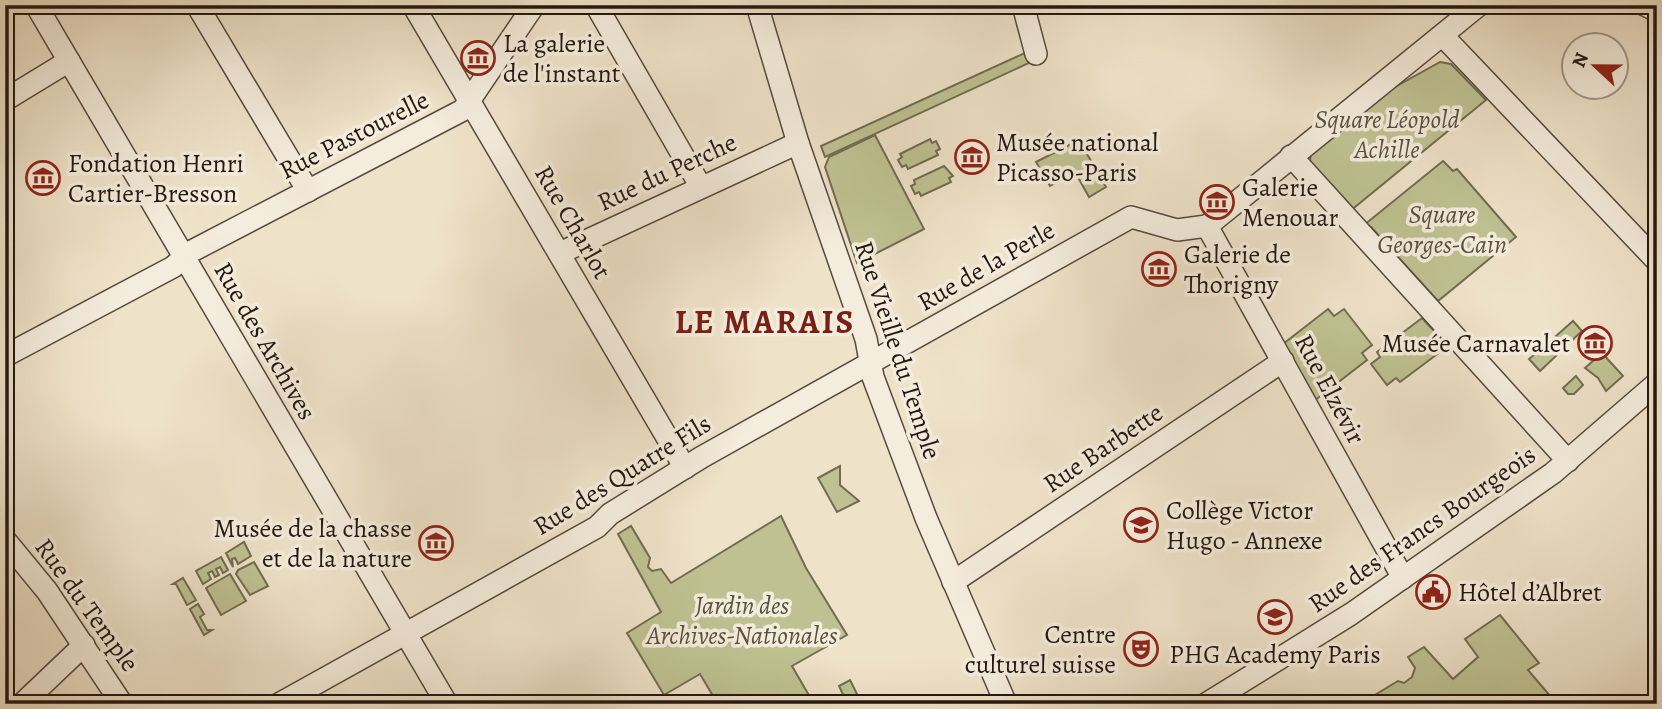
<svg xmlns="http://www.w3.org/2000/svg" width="1662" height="709" font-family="Alegreya,serif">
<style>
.green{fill:#bfc192;stroke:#726c52;stroke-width:2}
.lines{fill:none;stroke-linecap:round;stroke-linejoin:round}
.minor-casing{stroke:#564a3f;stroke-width:24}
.minor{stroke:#f4ecdc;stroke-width:21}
.labels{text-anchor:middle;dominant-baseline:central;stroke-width:7;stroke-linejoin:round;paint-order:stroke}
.poi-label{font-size:26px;fill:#241711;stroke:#f4ecdc;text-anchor:start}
.park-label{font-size:26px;font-style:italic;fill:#5a523e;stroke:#f4ecdc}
.street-label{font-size:26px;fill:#241711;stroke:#f4ecdc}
.district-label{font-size:33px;font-weight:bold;letter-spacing:2px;fill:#7a1f14;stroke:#f4ecdc}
</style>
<rect width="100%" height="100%" fill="#eee2c9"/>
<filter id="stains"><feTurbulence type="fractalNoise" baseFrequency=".00286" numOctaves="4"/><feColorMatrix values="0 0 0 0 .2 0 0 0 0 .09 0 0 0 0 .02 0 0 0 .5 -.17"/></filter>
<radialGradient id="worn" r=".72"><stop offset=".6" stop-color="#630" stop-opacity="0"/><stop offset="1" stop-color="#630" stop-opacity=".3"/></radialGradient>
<g class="green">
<polygon points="1027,52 1031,62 825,157 821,146"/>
<polygon points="1440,62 1451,64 1486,100 1350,211 1349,204 1310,162 1311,150 1368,102"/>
<polygon points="875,135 924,229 857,263 825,167 829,157"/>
<polygon points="930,139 932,143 936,141 940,149 936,151 938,155 908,169 906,165 902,167 898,160 902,157 900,154"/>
<polygon points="1079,140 1106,187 1089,197 1075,172 1050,186 1036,162"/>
<polygon points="1443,161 1453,171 1457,169 1516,237 1438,301 1371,227 1364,225"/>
<polygon points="944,166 953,176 949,178 951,182 921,196 919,192 915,194 911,186 915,184 914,180"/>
<polygon points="1328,309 1334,316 1344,309 1372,345 1362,353 1367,360 1314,401 1283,344"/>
<polygon points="1422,318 1448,346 1400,382 1396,378 1387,385 1371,364 1380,357 1377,352"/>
<polygon points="1573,321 1582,331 1566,346 1556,336"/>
<polygon points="1547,344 1557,355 1540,371 1529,359"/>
<polygon points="1602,353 1623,376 1606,391 1598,378 1585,368"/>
<polygon points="1576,376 1583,385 1574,394 1568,394 1563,388"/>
<polygon points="840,466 840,485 859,501 837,512 818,478"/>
<polygon points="781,516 806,568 847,635 792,666 814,704 701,704 713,696 700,674 664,695 627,633 661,612 618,534 631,526 650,558 648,567 652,571 661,569 671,583"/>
<polygon points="244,542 251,556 238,564 235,558 232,559 233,567 226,553"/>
<polygon points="221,557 228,570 223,573 220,567 216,569 219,575 215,577 212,571 208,573 211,579 203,584 196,571"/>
<polygon points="254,562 268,586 250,595 236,574 238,570"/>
<polygon points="230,574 246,601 221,615 206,588"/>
<polygon points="183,578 196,600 187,605 176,584 173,584"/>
<polygon points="198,604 204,614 200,617 207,630 212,630 204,635 190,609"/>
<polygon points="1500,615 1539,663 1528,670 1557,704 1474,704 1468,698 1459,704 1360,704 1398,681 1404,683 1412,677 1415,668 1408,657 1424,647 1453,679 1478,657 1465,639"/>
<polygon points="850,680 859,698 847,703 839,686"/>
</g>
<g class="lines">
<g class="minor-casing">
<g id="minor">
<polyline points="36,5 447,704"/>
<polyline points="197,5 308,191"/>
<polyline points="413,5 685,468"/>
<polyline points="596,5 701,187"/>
<polyline points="757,5 798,143 866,339 873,377 926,518 1006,704"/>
<polyline points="1023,5 1036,54"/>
<polyline points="1645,5 1657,11"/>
<polyline points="1443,36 1657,261"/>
<polyline points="5,100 69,61"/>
<polyline points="1291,156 1568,461"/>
<polyline points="1207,226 1403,578"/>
<polyline points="560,253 798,143"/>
<polyline points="5,356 173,267 192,251 463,110 534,5"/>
<polyline points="5,540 47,591 122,704"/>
<polyline points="953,582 1283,361"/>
<polyline points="22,704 84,645"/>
<polyline points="279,704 597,527 610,514 702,457 1131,217 1177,230 1207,226 1479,5"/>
<polyline points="1206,704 1351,614 1553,473 1657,383"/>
</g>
</g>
<use href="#minor" class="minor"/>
</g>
<defs>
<g id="museum-ring" transform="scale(1.75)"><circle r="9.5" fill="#f4ecdc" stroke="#8f2418" stroke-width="1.5"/><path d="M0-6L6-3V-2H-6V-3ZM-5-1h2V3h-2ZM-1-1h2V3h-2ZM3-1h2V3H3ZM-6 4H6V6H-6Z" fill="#8f2418"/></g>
<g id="school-ring" transform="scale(1.75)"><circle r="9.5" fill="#f4ecdc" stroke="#8f2418" stroke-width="1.5"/><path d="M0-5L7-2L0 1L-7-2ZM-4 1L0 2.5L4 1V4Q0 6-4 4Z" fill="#8f2418"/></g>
<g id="civic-ring" transform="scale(1.75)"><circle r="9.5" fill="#f4ecdc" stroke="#8f2418" stroke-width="1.5"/><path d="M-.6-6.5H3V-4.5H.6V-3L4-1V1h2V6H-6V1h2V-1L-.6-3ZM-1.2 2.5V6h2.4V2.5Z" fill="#8f2418"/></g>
<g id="university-ring" transform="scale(1.75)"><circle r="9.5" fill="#f4ecdc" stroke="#8f2418" stroke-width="1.5"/><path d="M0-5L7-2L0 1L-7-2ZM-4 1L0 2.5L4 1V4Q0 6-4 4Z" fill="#8f2418"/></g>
<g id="theatre-ring" transform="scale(1.75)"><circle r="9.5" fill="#f4ecdc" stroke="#8f2418" stroke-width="1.5"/><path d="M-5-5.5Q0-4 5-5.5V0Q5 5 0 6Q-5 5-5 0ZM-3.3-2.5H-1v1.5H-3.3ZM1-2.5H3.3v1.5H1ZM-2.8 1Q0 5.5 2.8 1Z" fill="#8f2418"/></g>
</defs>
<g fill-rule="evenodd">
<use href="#museum-ring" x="478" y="58"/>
<use href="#museum-ring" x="972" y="157"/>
<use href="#museum-ring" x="43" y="178"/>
<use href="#museum-ring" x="1217" y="202"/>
<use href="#museum-ring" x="1159" y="269"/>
<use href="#museum-ring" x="1595" y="343"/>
<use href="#school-ring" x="1141" y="525"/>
<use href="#museum-ring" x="436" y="543"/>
<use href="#civic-ring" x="1433" y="592"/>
<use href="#university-ring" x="1275" y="617"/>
<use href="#theatre-ring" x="1141" y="649"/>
</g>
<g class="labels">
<g class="poi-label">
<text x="503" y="43">La galerie<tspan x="503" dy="30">de l'instant</tspan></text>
<text x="996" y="142">Musée national<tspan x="996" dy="30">Picasso-Paris</tspan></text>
<text x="68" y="163">Fondation Henri<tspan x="68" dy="30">Cartier-Bresson</tspan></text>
<text x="1242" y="187">Galerie<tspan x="1242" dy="30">Menouar</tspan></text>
<text x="1184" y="254">Galerie de<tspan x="1184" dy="30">Thorigny</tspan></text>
<text x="1570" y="343" text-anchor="end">Musée Carnavalet</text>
<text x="1166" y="510">Collège Victor<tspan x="1166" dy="30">Hugo - Annexe</tspan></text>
<text x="412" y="528" text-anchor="end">Musée de la chasse<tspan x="412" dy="30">et de la nature</tspan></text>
<text x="1458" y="592">Hôtel d’Albret</text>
<text x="1116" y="634" text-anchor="end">Centre<tspan x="1116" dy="30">culturel suisse</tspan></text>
<text x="1275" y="654" text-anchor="middle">PHG Academy Paris</text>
</g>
<g class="park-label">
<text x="1387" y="119">Square Léopold<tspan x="1387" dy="30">Achille</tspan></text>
<text x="1442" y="214">Square<tspan x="1442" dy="30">Georges-Cain</tspan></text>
<text x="742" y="605">Jardin des<tspan x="742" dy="30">Archives-Nationales</tspan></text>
</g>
<g class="street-label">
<text transform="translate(354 135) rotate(-27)">Rue Pastourelle</text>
<text transform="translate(667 172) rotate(-25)">Rue du Perche</text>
<text transform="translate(573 222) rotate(60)">Rue Charlot</text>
<text transform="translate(986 266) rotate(-30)">Rue de la Perle</text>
<text transform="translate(265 341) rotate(60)">Rue des Archives</text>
<text transform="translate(898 350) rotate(72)">Rue Vieille du Temple</text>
<text transform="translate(1330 389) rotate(62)">Rue Elzévir</text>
<text transform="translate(1103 448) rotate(-34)">Rue Barbette</text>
<text transform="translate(622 475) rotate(-32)">Rue des Quatre Fils</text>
<text transform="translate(1422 529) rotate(-35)">Rue des Francs Bourgeois</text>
<text transform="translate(87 605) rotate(54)">Rue du Temple</text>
</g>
<g class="district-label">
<text x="765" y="321">LE MARAIS</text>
</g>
</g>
<rect width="1662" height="709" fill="none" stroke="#eee2c9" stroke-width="28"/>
<rect x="7" y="7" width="1648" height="695" fill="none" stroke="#241711" stroke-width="3.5"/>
<rect x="14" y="14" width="1634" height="681" fill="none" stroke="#241711" stroke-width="2"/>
<g transform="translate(1595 66) rotate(292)"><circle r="33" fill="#f4ecdc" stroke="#a1978b" stroke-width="2"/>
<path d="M0-5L12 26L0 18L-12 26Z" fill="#8f2418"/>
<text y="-10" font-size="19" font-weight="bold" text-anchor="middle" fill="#241711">N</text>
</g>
<rect width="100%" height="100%" filter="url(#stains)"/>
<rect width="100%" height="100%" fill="url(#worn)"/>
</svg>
